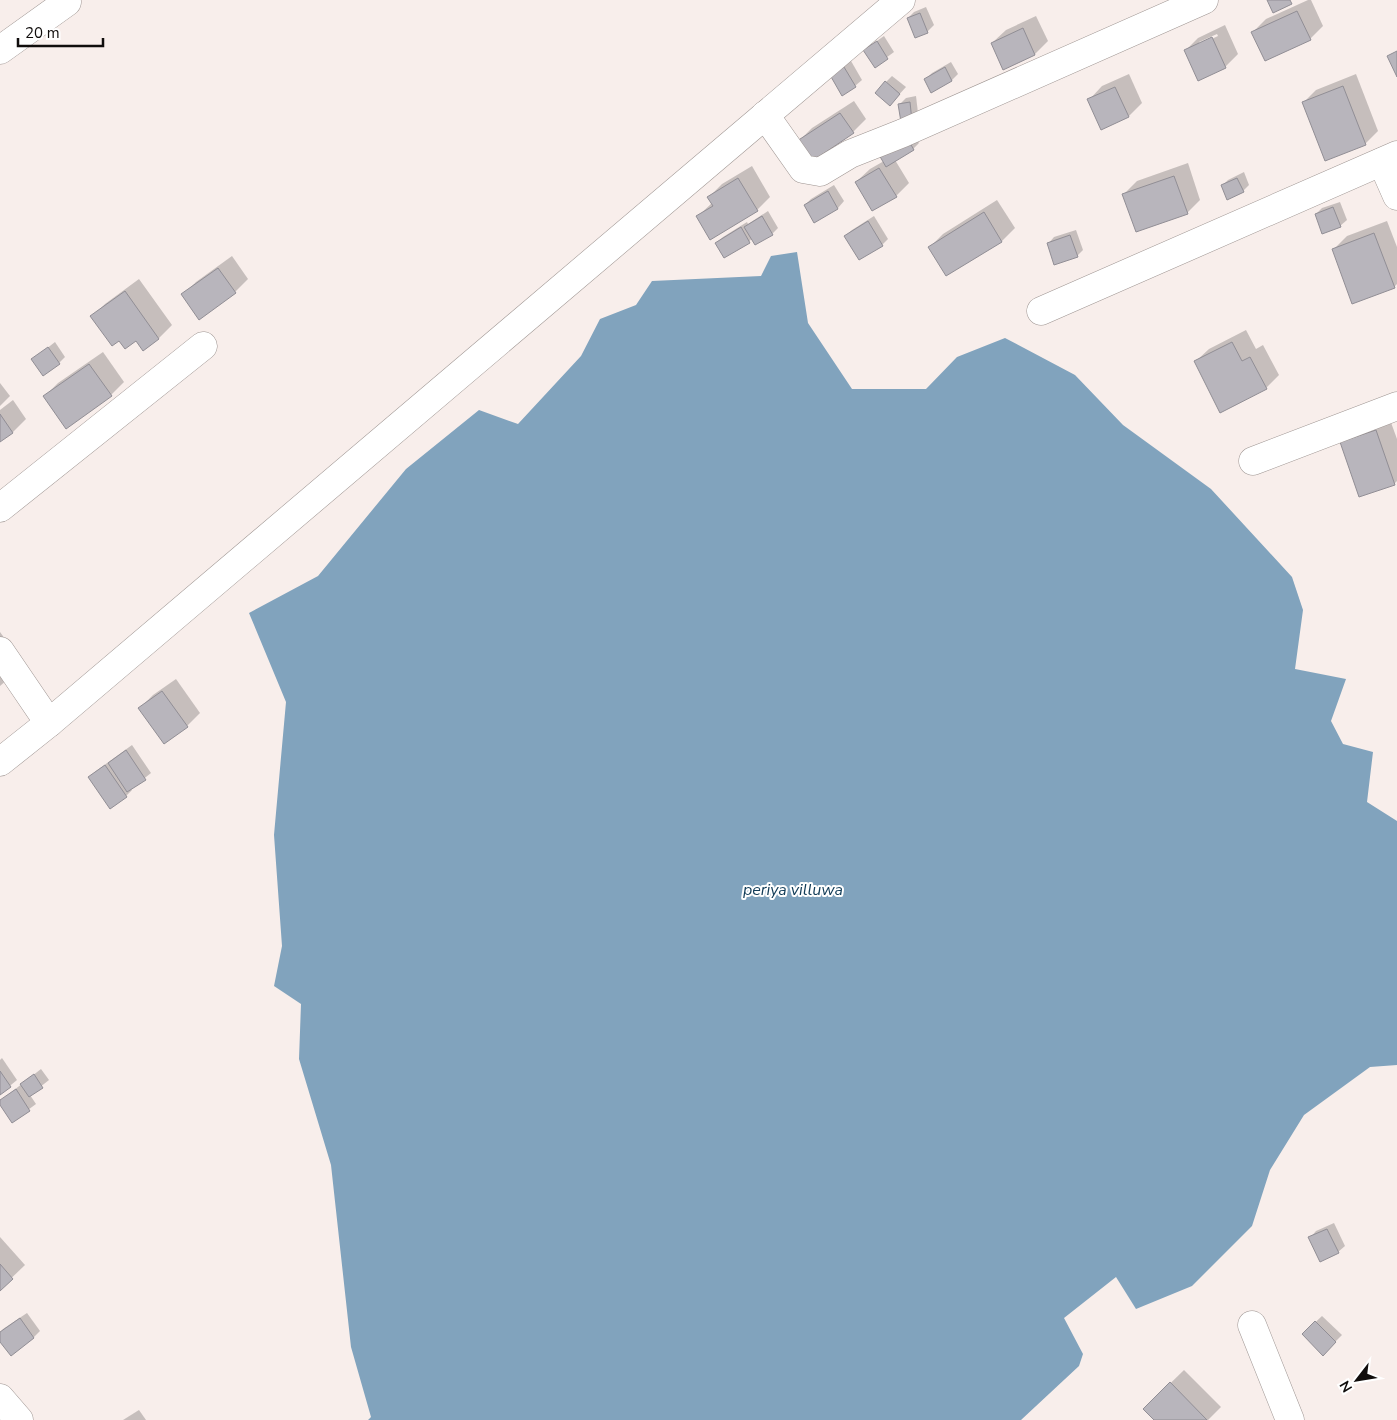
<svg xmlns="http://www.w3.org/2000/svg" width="1397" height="1420" font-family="'Nunito Sans',sans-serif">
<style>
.water{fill:#81a3bd}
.shadow{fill:#0003;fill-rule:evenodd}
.building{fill:#b8b5bc;stroke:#918e95}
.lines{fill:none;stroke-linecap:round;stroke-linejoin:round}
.minor-casing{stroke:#9d9491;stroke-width:29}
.highway-casing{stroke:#9d9491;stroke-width:29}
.minor{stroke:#fff;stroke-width:28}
.highway{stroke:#fff;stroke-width:28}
.labels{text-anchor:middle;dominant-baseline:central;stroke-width:4;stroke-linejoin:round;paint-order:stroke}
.water-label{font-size:16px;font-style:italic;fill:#113c58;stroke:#fff}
</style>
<rect width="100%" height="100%" fill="#f8eeeb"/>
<polygon class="water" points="797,252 808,323 852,389 926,389 957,357 1005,338 1075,375 1123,425 1211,489 1292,577 1303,610 1295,669 1346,679 1331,721 1343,744 1373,752 1367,802 1397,821 1397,1065 1370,1067 1304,1115 1270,1170 1252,1226 1192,1286 1136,1309 1116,1277 1064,1318 1083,1354 1079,1366 1021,1420 368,1420 371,1417 351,1347 331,1165 299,1059 301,1004 274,986 282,946 274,835 286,702 249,613 318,576 406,469 479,410 518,424 581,356 600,319 636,305 652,281 761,276 771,256"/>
<g class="shadow">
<polygon points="1308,0 1311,0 1323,26 1310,39 1253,32 1266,19"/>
<polygon points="926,7 934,25 927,32 916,36 908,18 914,12"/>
<polygon points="1036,16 1048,41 1035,54 1004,68 992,43 1006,30"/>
<path d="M1225,25L1238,54L1225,67L1185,51L1198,38ZM1217,34L1218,36L1199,45V42Z"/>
<polygon points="884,36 894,52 875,66 864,50"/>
<polygon points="851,61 862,80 855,86 838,69"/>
<polygon points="951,62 958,74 952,80 932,91 926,79 932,73"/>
<polygon points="1129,74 1142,103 1129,116 1102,128 1089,100 1102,86"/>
<polygon points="1356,74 1378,131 1365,144 1303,103 1316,90"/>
<polygon points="892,76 906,87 896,98 886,82"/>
<polygon points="916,96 918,113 912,119 900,104 906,98"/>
<polygon points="854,101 866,119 853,132 799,141 812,128"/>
<polygon points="912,131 919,143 913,149 895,160 909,183 896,196 856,182 870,169 884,161"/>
<polygon points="1188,163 1200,200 1187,213 1124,194 1137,181"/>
<polygon points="752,166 770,197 757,210 697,217 712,203 709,197 722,184"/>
<polygon points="1244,172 1249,185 1243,191 1222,186 1228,180"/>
<polygon points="834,185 844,201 838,208 815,221 805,205 811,199"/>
<polygon points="997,200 1015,228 1002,241 947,275 930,247 943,234"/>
<polygon points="1340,202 1347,220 1340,226 1316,214 1322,208"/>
<polygon points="768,211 778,228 772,234 752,238 749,242 716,243 723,237 747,222 748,224"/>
<polygon points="874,216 888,239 882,245 845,236 852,230"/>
<polygon points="1387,221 1397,247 1397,284 1394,287 1334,249 1347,236"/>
<polygon points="1076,230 1083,250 1077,256 1048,244 1054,237"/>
<polygon points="232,256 248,279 235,292 183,295 196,282"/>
<polygon points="139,279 172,325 159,338 143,349 136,340 120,339 92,317 105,304"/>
<polygon points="1246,330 1256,349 1263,345 1279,375 1266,388 1195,362 1209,349"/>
<polygon points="55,342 65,357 59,363 32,360"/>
<polygon points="103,352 124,382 111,395 45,396 58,383"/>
<polygon points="0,383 10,396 0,406"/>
<polygon points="13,400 26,419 13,432 0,441 0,410"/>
<polygon points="1389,417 1397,439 1397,481 1395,483 1360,495 1342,443"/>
<polygon points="0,632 24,665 0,686"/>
<polygon points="176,679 200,713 187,726 140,708 153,695"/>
<polygon points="132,745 151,773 131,789 132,790 126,796 89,777 96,771"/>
<polygon points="2,1058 17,1080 0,1094 0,1060"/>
<polygon points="41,1069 49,1080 30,1095 36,1104 13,1121 0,1101"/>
<polygon points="1334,1223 1345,1246 1338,1252 1310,1238 1316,1231"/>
<polygon points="0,1237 25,1265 0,1289"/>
<polygon points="27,1313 40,1331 34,1337 0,1339 0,1333 3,1329"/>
<polygon points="1322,1316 1342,1335 1323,1354 1303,1334"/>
<polygon points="1184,1370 1221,1407 1208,1420 1156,1420 1144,1409"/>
<polygon points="139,1410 146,1420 123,1420"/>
</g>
<g class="building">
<polygon points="1267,0 1290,0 1292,4 1273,13"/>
<polygon points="1297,11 1311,40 1265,61 1251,32"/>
<polygon points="920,13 928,33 915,38 907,18"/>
<polygon points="1023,28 1035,55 1003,70 991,43"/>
<polygon points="1212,37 1226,68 1198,81 1184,50"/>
<polygon points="877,41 888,59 875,68 863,50"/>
<polygon points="1397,51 1397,77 1387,56"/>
<polygon points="844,67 856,87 842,96 830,75"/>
<polygon points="945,67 952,81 931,93 924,79"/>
<polygon points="885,81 900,94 890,106 875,93"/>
<polygon points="1343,86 1366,145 1325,161 1302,102"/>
<polygon points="1115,87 1129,117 1101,130 1087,99"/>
<polygon points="910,102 912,121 901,122 898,104"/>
<polygon points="840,113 854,133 811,162 797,141"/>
<polygon points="906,136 914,150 886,167 878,153"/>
<polygon points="879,168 897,197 872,211 855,182"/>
<polygon points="1174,176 1188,214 1136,232 1122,194"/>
<polygon points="738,178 758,211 710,240 696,216 713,206 707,197"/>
<polygon points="1237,178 1244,192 1227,200 1221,185"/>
<polygon points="828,191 838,209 814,223 804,205"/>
<polygon points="1333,207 1341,227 1322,234 1315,214"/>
<polygon points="984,212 1002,242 946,276 928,247"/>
<polygon points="762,216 773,235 755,245 744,227"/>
<polygon points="868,221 883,246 859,260 844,236"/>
<polygon points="741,227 750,243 724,258 715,243"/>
<polygon points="1374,233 1395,288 1352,304 1332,249"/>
<polygon points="1070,235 1078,257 1054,265 1047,243"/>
<polygon points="218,268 236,293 199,320 181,294"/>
<polygon points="125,291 159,339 143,351 136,341 125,349 119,341 112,346 90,316"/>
<polygon points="1232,342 1242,361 1250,357 1267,389 1220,413 1194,361"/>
<polygon points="48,347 60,364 43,376 31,359"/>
<polygon points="89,364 112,396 66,429 43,396"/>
<polygon points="0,414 13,433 0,442"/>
<polygon points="1376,430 1395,485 1359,497 1340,442"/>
<polygon points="162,691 188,727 164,744 138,708"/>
<polygon points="126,750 146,780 127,792 108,763"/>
<polygon points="105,765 127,797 110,809 88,777"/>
<polygon points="0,1071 11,1087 0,1095"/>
<polygon points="34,1074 43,1088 29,1097 20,1084"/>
<polygon points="16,1089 30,1111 12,1123 0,1105 0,1100"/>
<polygon points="1327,1229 1339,1253 1320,1262 1308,1237"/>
<polygon points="0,1264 13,1279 0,1291"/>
<polygon points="20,1318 34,1338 11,1356 0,1342 0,1332"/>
<polygon points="1315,1321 1336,1342 1323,1356 1302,1334"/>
<polygon points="1170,1382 1207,1420 1154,1420 1143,1409"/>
</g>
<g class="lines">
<g class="minor-casing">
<g id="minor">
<polyline points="0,50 67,2"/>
<polyline points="765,115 803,169 820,172 850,154 903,133 1204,0"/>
<polyline points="1382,162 1397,196"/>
<polyline points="1041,311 1397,155"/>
<polyline points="1253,461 1397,406"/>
<polyline points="0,508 203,346"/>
<polyline points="0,651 49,723"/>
<polyline points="0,762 49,723 901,0"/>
<polyline points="1252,1325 1290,1420"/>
</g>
</g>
<g class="highway-casing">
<polyline id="highway" points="0,1398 19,1420"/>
</g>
<use href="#minor" class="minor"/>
<use href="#highway" class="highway"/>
</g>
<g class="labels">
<g class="water-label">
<text x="793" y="890">periya villuwa</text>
</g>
</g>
<g transform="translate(1357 1380) rotate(239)" stroke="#ffffff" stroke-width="4" paint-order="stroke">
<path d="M0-4L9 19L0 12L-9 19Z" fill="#100d0c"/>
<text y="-8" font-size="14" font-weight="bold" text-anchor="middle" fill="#100d0c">N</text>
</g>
<path d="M18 38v8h85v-8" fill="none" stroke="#100d0c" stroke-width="2.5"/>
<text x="25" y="38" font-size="15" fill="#100d0c" stroke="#ffffff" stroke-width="4" paint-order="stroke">20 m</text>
</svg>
